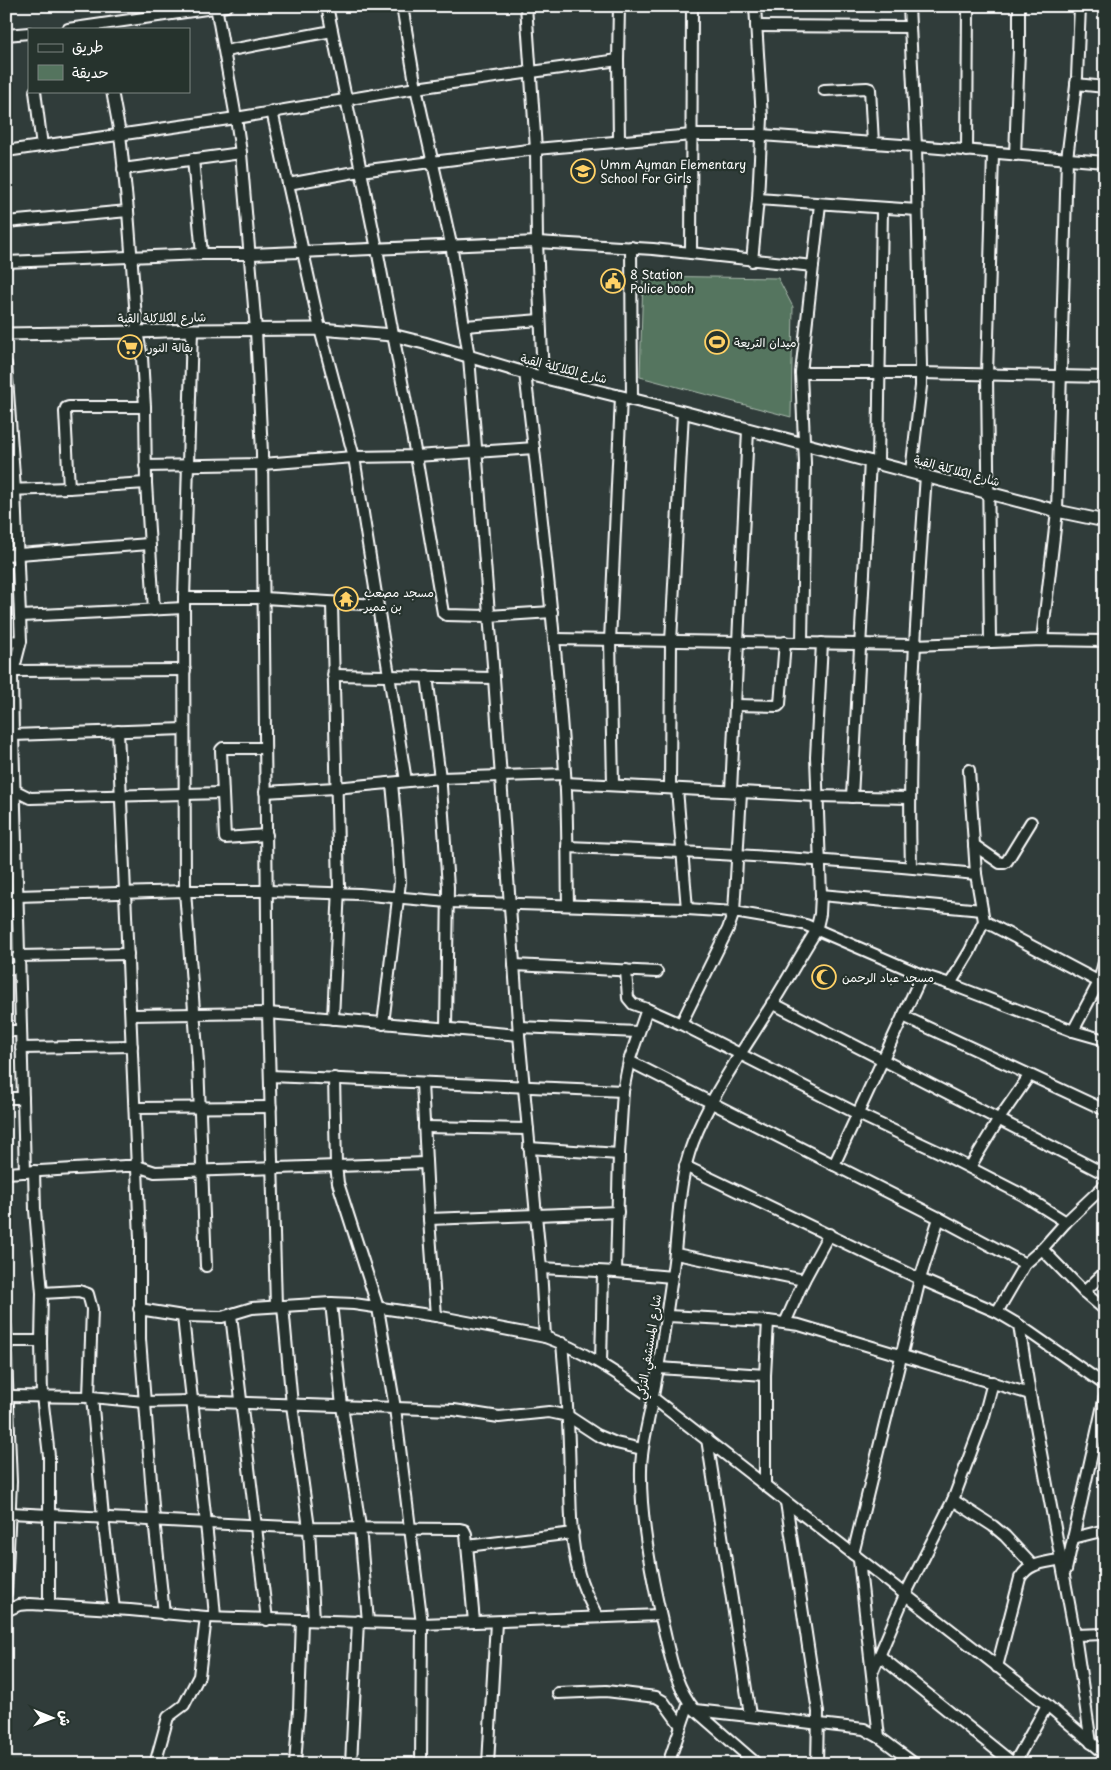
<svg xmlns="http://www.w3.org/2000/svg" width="1111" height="1770" font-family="'Playpen Sans','Playpen Sans Arabic',sans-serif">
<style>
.green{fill:#54745e;stroke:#aabaae}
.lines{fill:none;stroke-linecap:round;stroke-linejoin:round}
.minor-casing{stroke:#fff;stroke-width:14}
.tertiary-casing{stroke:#fff;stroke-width:15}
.minor{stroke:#26332d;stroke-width:10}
.tertiary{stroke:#26332d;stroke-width:11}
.labels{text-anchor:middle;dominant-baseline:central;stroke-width:4.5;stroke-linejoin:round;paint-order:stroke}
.poi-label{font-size:12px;fill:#fff;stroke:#26332d;text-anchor:start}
.street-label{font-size:12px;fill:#fff;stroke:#26332d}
</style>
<rect width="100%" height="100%" fill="#303c3a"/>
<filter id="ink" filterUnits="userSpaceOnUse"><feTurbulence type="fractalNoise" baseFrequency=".02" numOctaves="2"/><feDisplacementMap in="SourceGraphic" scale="10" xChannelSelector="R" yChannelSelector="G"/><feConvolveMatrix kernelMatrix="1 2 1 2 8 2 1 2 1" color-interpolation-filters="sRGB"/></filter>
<g filter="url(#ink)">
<polygon class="green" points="643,276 778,278 793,307 791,417 640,377"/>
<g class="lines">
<g class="minor-casing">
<g id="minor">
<polyline points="216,6 236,118 241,153 256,330 262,453 268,1013 276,1306"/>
<polyline points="327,6 377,249 416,456 443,613 446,615 488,616 552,612"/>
<polyline points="402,6 416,88 451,244 469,357 494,678 519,1035 541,1268 545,1337"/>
<polyline points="526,6 536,149 537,242 543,377"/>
<polyline points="909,6 916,146 921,365 921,386 911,472"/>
<polyline points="756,26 909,27"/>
<polyline points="68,29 227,6"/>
<polyline points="6,35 29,33"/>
<polyline points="225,51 332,31"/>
<polyline points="1076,84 1105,87"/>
<polyline points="824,90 867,88 870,89 873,143"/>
<polyline points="35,91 42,146"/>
<polyline points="112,91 120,134 128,211 137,332 142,357 145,407 146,483 154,610"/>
<polyline points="272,111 320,329 354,457 406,781"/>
<polyline points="619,141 618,60 619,6"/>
<polyline points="6,151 236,118 416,88 618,60"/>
<polyline points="967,151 968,6"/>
<polyline points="1015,155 1019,50 1019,6"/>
<polyline points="193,159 202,254"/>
<polyline points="123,169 241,153"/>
<polyline points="288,184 360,171 536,149 692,135 761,135 916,146 1105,162"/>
<polyline points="758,199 917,210"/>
<polyline points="6,222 128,211"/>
<polyline points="631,247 632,400"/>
<polyline points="691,253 692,6"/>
<polyline points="752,261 758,199 762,118 755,6"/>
<polyline points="6,262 202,254 251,254 537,242 653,249 813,266"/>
<polyline points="465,326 540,320"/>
<polyline points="192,330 184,598 185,891 198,1063 206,1266"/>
<polyline points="6,364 15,490 21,641 12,676 13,735 25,1172"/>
<path d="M525,373C541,506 556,638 565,772C568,816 567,860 568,904"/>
<polyline points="801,373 921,373 1105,377"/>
<polyline points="878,464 882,208"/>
<polyline points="145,466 262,464 354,457 416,456 534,448"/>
<polyline points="69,488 65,412 66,408 69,407 145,407"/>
<polyline points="6,490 69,488 146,483"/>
<polyline points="6,555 149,544"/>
<polyline points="184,598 264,598 377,605"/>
<polyline points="332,604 339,887 333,1019"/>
<polyline points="21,616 184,608"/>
<polyline points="555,639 914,645 1042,640 1105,641"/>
<polyline points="1042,640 1057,511 1067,159 1077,77 1080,6"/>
<polyline points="990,641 987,375 993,154"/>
<polyline points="6,642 21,641"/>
<polyline points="802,642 805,463 801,373 820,204"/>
<polyline points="13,671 185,670"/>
<polyline points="333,675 494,678"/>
<polyline points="427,676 441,786 448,887 446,1029"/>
<polyline points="735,705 778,706 780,704 785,642"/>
<polyline points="118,731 140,1238 140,1339 154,1519 164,1614"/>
<polyline points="13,735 184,729"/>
<polyline points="265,748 223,748 221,750 225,838 267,835"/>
<polyline points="565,783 817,796 909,798"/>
<polyline points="613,784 610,641 621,397"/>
<polyline points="6,788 14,790 30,798 222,793"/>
<polyline points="670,788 671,642 683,412"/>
<polyline points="677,789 687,909"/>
<polyline points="731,791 748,430"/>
<polyline points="265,792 335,788 441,778 565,774"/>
<polyline points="852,797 870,461"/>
<polyline points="974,845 1000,863 1004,863 1007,861 1031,822"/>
<path d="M567,847C704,852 840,860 976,874"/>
<path d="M911,867C907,736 917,606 926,475"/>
<polyline points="821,895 982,910"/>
<polyline points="17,896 185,891 268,891 359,894 448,902 687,909 734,912 793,922 806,925 922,975 950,984 1073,1031 1105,1040"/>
<polyline points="984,921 1105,985"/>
<polyline points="18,956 128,954"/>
<polyline points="514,965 657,972"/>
<polyline points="6,969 18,968"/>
<polyline points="626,970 628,998 633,1004 647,1009 681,1024 858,1114 939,1152 1023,1195 1066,1222"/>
<polyline points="950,984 970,951 984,921 976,874 969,770"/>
<polyline points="772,1003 1105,1174"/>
<polyline points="131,1015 268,1013 519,1035"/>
<polyline points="903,1016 1105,1110"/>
<polyline points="383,1024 400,882 397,838 392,783"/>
<polyline points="681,1024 728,929 734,912 741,793"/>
<polyline points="519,1027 638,1032"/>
<polyline points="6,1031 21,1031"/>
<polyline points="1073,1031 1099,982 1105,958"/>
<polyline points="21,1048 132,1046"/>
<polyline points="629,1061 939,1218 1025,1264"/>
<polyline points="270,1076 623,1091"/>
<polyline points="334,1078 336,1165 338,1183 378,1308 395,1408 422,1624 421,1764"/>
<polyline points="422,1083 429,1219 436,1316"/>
<polyline points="6,1098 23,1098"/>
<polyline points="135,1108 271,1107"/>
<polyline points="424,1127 528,1129"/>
<polyline points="529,1148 619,1154"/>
<polyline points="834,1165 922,975"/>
<polyline points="685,1166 920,1279 997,1312 1019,1325 1105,1385"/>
<polyline points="970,1167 999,1119 1029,1076"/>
<polyline points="34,1171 35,1210 42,1293 41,1341 42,1396 49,1456 49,1605"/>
<polyline points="6,1173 125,1166 137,1166 155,1172 426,1163"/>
<polyline points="429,1219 618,1212"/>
<polyline points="1042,1249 1084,1292 1105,1310"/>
<polyline points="676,1254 804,1280"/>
<polyline points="541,1268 616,1272 672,1277"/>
<polyline points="616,1272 619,1154 623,1091 629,1061 647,1009"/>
<polyline points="1084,1292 1105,1272"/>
<polyline points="42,1293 79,1291 88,1294 92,1309 89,1397"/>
<polyline points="331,1303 342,1406 360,1527 368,1622"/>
<polyline points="283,1306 292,1405 309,1528 314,1620"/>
<path d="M139,1309L183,1316L222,1317L252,1308L331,1303L354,1304L436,1316L545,1337C585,1351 619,1375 653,1398L1047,1705L1105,1754"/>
<polyline points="997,1312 1025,1264 1042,1249 1066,1222 1105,1185"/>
<polyline points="231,1315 267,1620"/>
<path d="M183,1316C193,1417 207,1517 215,1617"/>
<polyline points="667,1316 768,1321 799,1325 1030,1394"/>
<polyline points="785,1323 804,1280 829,1234"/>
<polyline points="1019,1325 1030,1394 1075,1635 1091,1743"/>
<polyline points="6,1327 7,1346"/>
<polyline points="7,1341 41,1341"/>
<path d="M562,1343C565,1377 568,1411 569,1445C571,1487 568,1534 579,1574C583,1589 590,1602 597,1616"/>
<polyline points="6,1356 11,1482 6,1593"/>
<polyline points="601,1363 603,1272"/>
<polyline points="659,1368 765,1375"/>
<polyline points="8,1396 92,1397 144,1402 192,1401 454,1410 499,1417 549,1412 568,1416 597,1435 616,1443 642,1449"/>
<polyline points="92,1397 103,1517 114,1609"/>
<polyline points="707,1439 750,1715"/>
<polyline points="765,1485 765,1375 768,1321"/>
<polyline points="953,1500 993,1526 1005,1536 1032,1565"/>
<polyline points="786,1502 818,1712 817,1764"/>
<polyline points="10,1513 309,1528 460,1529 464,1530 466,1534 474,1622"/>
<polyline points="1073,1538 1105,1530"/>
<polyline points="467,1546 573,1533"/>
<polyline points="853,1554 920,1279 939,1218"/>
<polyline points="859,1560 879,1737"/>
<polyline points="1066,1570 1105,1396"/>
<polyline points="6,1611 19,1605 30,1604 130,1610 206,1617 422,1624 660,1615"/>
<polyline points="1075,1635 1105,1634"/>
<polyline points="880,1656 1014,1764"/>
<path d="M997,1667L1020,1578C1029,1562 1046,1563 1062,1559"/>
<polyline points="872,1673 905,1595 953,1500 983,1420 993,1382"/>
<polyline points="558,1693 606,1691 656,1697 663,1701 681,1726"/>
<polyline points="696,1710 864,1729 879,1737 915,1764"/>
<polyline points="155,1764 168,1717 184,1705 199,1676 206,1617"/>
<polyline points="295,1764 299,1709 302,1620"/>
<polyline points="351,1764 358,1621"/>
<polyline points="488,1764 496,1622"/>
<polyline points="668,1764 689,1703"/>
<path d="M757,1764L695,1710C675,1687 670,1655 663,1626C652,1579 640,1518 641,1470C641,1445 649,1421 653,1396C661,1354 667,1312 673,1269C679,1227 677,1183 693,1142C709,1100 736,1061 760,1023C780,993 797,961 816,931L820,914L821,895L816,757L822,643"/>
<polyline points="1014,1764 1047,1705"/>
</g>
</g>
<g class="tertiary-casing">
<polyline id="tertiary" points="6,334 137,332 192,330 320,329 392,335 424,343 525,373 683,412 1057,511 1105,521"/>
</g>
<use href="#minor" class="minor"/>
<use href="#tertiary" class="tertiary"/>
</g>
</g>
<defs>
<g id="school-ring" transform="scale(1.25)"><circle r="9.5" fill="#26332d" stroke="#ffd166" stroke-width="1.5"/><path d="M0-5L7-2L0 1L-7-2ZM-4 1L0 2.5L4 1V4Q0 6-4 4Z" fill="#ffd166"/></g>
<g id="civic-ring" transform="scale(1.25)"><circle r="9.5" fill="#26332d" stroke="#ffd166" stroke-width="1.5"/><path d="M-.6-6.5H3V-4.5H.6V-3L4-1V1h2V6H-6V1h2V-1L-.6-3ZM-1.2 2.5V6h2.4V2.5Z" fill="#ffd166"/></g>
<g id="stadium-ring" transform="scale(1.25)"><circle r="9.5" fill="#26332d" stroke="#ffd166" stroke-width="1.5"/><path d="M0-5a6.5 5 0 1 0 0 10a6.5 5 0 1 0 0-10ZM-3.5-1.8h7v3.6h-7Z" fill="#ffd166"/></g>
<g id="supermarket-ring" transform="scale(1.25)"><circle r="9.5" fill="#26332d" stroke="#ffd166" stroke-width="1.5"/><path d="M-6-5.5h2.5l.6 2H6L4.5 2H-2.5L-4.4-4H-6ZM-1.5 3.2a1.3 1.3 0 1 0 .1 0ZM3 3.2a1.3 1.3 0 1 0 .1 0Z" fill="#ffd166"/></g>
<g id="temple-ring" transform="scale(1.25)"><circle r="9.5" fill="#26332d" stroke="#ffd166" stroke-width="1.5"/><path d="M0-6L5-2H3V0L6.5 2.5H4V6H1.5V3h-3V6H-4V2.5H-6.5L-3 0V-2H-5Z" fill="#ffd166"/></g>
<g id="mosque-ring" transform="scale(1.25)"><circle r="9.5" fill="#26332d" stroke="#ffd166" stroke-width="1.5"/><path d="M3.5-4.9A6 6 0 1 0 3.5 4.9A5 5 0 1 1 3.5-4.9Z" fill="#ffd166"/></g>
</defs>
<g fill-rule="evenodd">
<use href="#school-ring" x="583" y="171"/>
<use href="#civic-ring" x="613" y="281"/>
<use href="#stadium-ring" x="717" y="342"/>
<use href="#supermarket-ring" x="130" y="347"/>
<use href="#temple-ring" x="346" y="599"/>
<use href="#mosque-ring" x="824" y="977"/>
</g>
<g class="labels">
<g class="poi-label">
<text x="600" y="164">Umm Ayman Elementary<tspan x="600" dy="14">School For Girls</tspan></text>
<text x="630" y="274">8 Station<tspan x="630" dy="14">Police booh</tspan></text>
<text x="734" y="342">ميدان التريعة</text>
<text x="148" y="347">بقالة النور</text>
<text x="364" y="592">مسجد مصعب<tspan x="364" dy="14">بن عمير</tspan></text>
<text x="842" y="977">مسجد عباد الرحمن</text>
</g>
<g class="street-label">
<text transform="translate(162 317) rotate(-1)">شارع الكلاكلة القبة</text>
<text transform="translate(564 368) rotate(14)">شارع الكلاكلة القبة</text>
<text transform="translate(957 470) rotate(15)">شارع الكلاكلة القبة</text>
<text transform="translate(648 1347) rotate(-81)">شارع المستشفي التركي</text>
</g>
</g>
<rect width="1111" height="1770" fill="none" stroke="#26332d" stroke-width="25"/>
<rect x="12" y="12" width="1086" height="1745" fill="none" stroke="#fff" stroke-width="2" filter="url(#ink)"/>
<rect x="28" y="28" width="162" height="65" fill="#26332d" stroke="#7d8581"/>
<rect x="38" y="44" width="25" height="8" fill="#26332d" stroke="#7d8581"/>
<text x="72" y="52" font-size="15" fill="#ffffff">طريق</text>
<rect x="38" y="65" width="25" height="15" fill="#54745e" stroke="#7d8581"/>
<text x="72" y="78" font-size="15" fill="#ffffff">حديقة</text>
<g transform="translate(52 1718) rotate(91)" stroke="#26332d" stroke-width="4" paint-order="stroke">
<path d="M0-4L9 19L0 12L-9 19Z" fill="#ffffff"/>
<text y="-8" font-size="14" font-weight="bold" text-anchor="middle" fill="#ffffff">ش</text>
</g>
</svg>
